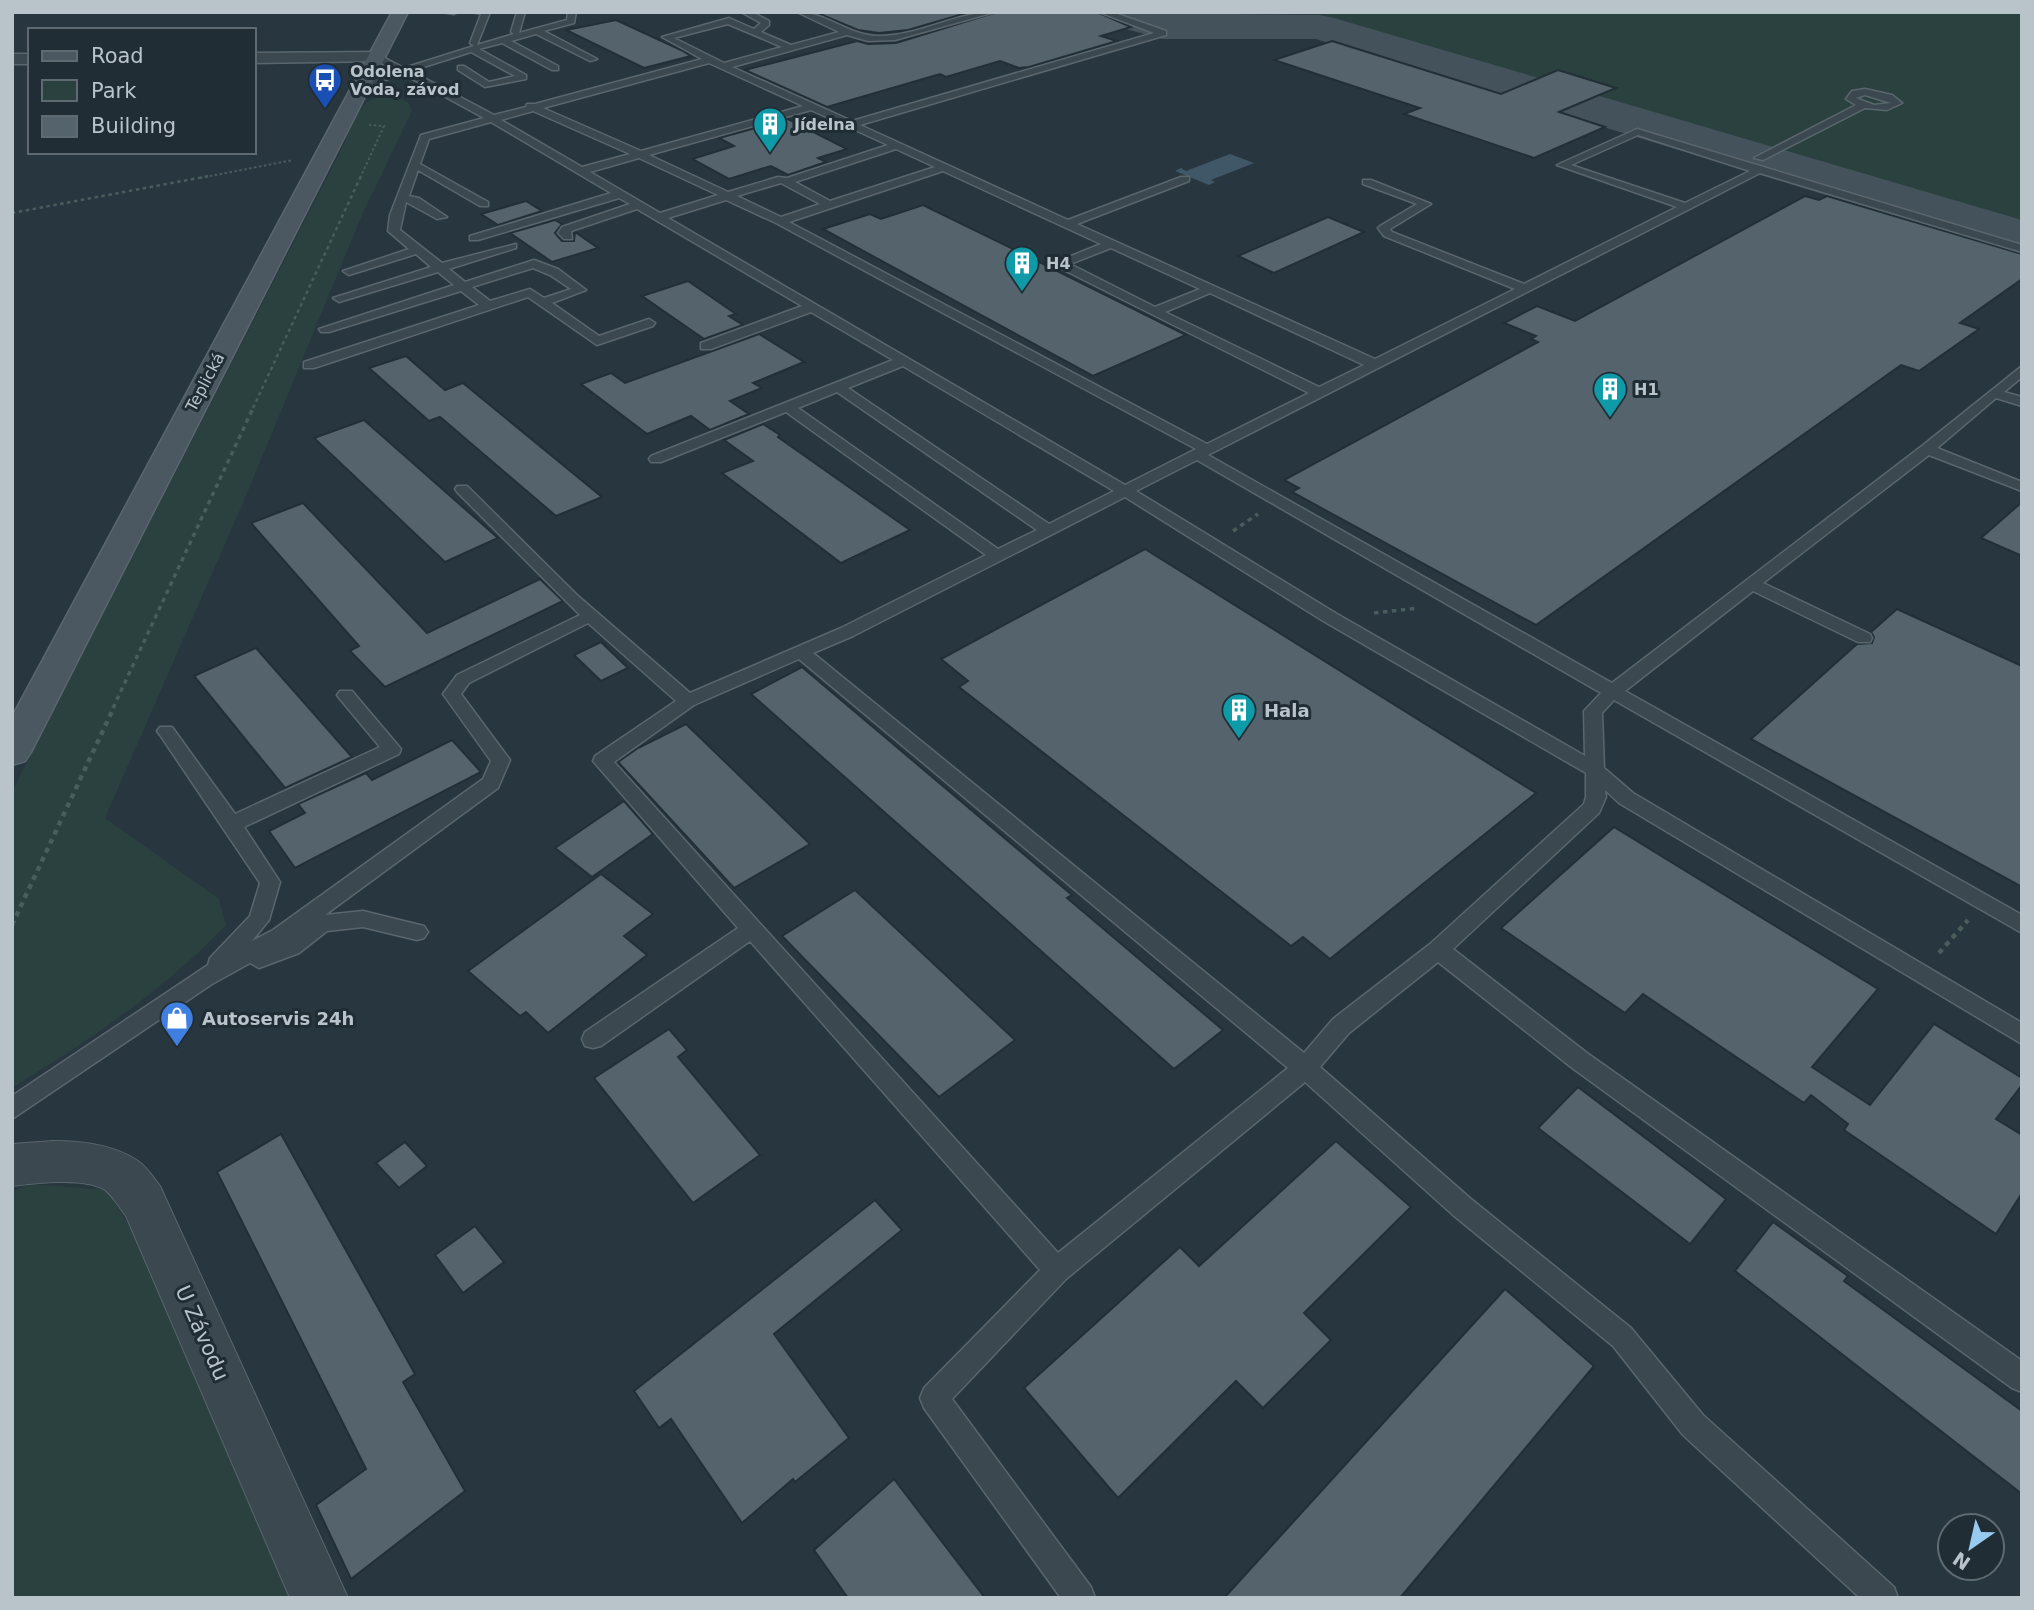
<svg xmlns="http://www.w3.org/2000/svg" width="2034" height="1610" font-family="'DejaVu Sans',sans-serif">
<style>
.green{fill:#2a413f}
.water{fill:#405767}
.lines{fill:none;stroke-linecap:round;stroke-linejoin:round}
.taxiway{fill:#44525b;fill-rule:evenodd}
.building{fill:#54636c;stroke:#232f37;stroke-width:2}
.service-casing{stroke:#5a666d;stroke-width:3}
.minor-casing{stroke:#5a666d;stroke-width:2}
.tertiary-casing{stroke:#5a666d;stroke-width:3}
.secondary-casing{stroke:#5a666d;stroke-width:3}
.path-far3{stroke:#485d5c;stroke-width:2;stroke-dasharray:2.5 2.5;stroke-linecap:butt}
.path-far2{stroke:#485d5c;stroke-width:2.5;stroke-dasharray:3.5 3.5;stroke-linecap:butt}
.path-far1{stroke:#485d5c;stroke-width:3.5;stroke-dasharray:4.5 4.5;stroke-linecap:butt}
.path{stroke:#485d5c;stroke-width:4.5;stroke-dasharray:5 5;stroke-linecap:butt}
.service{fill:#3c4850;fill-rule:evenodd}
.minor{fill:#3c4850;fill-rule:evenodd}
.tertiary{fill:#3c4850;fill-rule:evenodd}
.secondary{fill:#4b5862;fill-rule:evenodd}
.labels{text-anchor:middle;dominant-baseline:central;stroke-width:6;stroke-linejoin:round;paint-order:stroke}
.far-poi-label{font-size:16px;font-weight:bold;fill:#b9c3ca;stroke:#212d35;text-anchor:start}
.far-street-label{font-size:16px;fill:#b9c3ca;stroke:#212d35}
.poi-label{font-size:18px;font-weight:bold;fill:#b9c3ca;stroke:#212d35;text-anchor:start}
.near-street-label{font-size:21px;fill:#b9c3ca;stroke:#212d35}
</style>
<rect width="100%" height="100%" fill="#283640"/>
<g class="green">
<polygon points="1305,12 2022,12 2022,228"/>
<path d="M394,95L408,102L412,111L362,215L246,496L105,818L219,899L226,925C163,991 90,1040 12,1088V791L342,148C356,118 356,96 394,95Z"/>
<polygon points="31,1184 107,1190 139,1242 296,1598 12,1598 12,1191"/>
</g>
<polygon class="water" points="1230,154 1254,163 1211,180 1215,182 1209,185 1175,171 1181,168 1186,171"/>
<g class="lines">
<polygon class="taxiway" points="1091,12 1319,15 1334,18 2022,220 2022,255 1316,39 1162,39 1097,21"/>
</g>
<g class="building">
<polygon points="815,12 970,12 908,30 879,33 858,30"/>
<polygon points="997,12 1097,12 1131,27 1101,36 1117,41 1029,67 1019,68 1000,61 946,77 940,74 827,107 745,70 857,41 868,44 896,43"/>
<polygon points="616,20 681,50 691,56 644,68 566,30"/>
<polygon points="1332,41 1501,94 1558,70 1616,88 1559,112 1605,127 1534,158 1404,114 1420,108 1274,60"/>
<polygon points="788,119 847,149 818,158 826,162 788,175 771,166 729,179 692,159 734,146 719,138"/>
<polygon points="1805,196 1819,200 1827,196 2022,254 2022,279 1960,323 1979,329 1919,371 1901,365 1536,625 1292,492 1299,488 1284,480 1538,342 1531,339 1536,336 1504,323 1537,306 1575,321"/>
<polygon points="526,201 542,211 498,225 481,214"/>
<polygon points="923,205 1019,252 1186,335 1093,376 823,229 870,214 881,219"/>
<polygon points="1328,217 1364,232 1274,273 1238,256"/>
<polygon points="555,220 562,224 555,233 562,241 574,241 575,232 598,248 552,262 510,233"/>
<polygon points="688,281 736,314 729,316 743,325 704,339 642,296"/>
<polygon points="759,334 804,362 753,383 762,388 730,401 749,414 710,430 691,416 647,434 581,384 611,373 625,383"/>
<polygon points="406,356 445,390 463,383 602,497 556,516 440,417 429,421 369,368"/>
<polygon points="364,420 498,538 445,562 314,438"/>
<polygon points="763,424 780,435 778,437 910,530 841,563 722,473 753,461 724,440"/>
<polygon points="2022,502 2022,556 1981,538"/>
<polygon points="303,503 427,633 540,579 563,601 385,687 350,651 359,646 251,523"/>
<polygon points="1145,549 1536,793 1330,959 1303,937 1291,946 959,687 968,681 941,659"/>
<polygon points="1897,609 2022,666 2022,887 1751,739 1857,644 1872,643 1874,637 1871,632"/>
<polygon points="601,642 628,668 601,681 574,655"/>
<polygon points="256,648 352,757 285,788 194,676"/>
<polygon points="802,667 1072,895 1067,898 1223,1030 1174,1069 751,694"/>
<polygon points="686,724 810,844 734,888 618,762 638,748"/>
<polygon points="452,740 481,772 295,868 269,831 305,813 298,804 366,773 372,780"/>
<polygon points="624,801 653,834 592,877 555,848"/>
<polygon points="1614,827 1878,989 1812,1067 1870,1105 1934,1024 2022,1078 2022,1085 1996,1119 2022,1135 2022,1193 1996,1234 1844,1130 1848,1124 1811,1095 1804,1103 1643,994 1625,1013 1501,928"/>
<polygon points="601,874 653,914 624,936 647,955 548,1033 526,1012 520,1016 468,971"/>
<polygon points="855,890 1015,1040 939,1097 782,936"/>
<polygon points="669,1029 687,1050 678,1057 760,1155 693,1203 594,1078"/>
<polygon points="1578,1087 1726,1199 1690,1244 1538,1128"/>
<polygon points="281,1134 415,1374 403,1382 465,1491 351,1579 316,1505 366,1469 217,1172"/>
<polygon points="1336,1141 1411,1207 1304,1313 1331,1340 1263,1408 1236,1381 1118,1498 1024,1388 1180,1247 1199,1266"/>
<polygon points="405,1142 427,1166 399,1188 376,1163"/>
<polygon points="875,1200 902,1230 774,1334 849,1438 795,1482 793,1479 742,1523 671,1419 659,1428 634,1391"/>
<polygon points="1773,1222 1848,1276 1844,1281 2022,1411 2022,1494 1735,1271"/>
<polygon points="475,1226 504,1262 463,1293 435,1255"/>
<polygon points="1505,1289 1594,1366 1400,1598 1224,1598"/>
<polygon points="894,1479 985,1598 848,1598 814,1550"/>
</g>
<g class="lines">
<g class="service-casing">
<g id="service">
<polygon points="442,12 458,12 454,14"/>
<path d="M473,12H490L477,45L514,34L511,32L517,12H525L519,33L567,20L568,12H576L574,23L544,31L597,59L590,61L536,34L511,41L558,66V70H552L502,43L479,49L526,75V79L485,87L458,70V66H464L489,82L515,76L471,52L411,71L494,115L526,107L527,104H535L702,59L662,37L729,18L754,29L761,23L741,12H752L769,21V25L761,32L791,45L839,32L797,12C826,12 849,36 879,36C919,36 956,12 995,12L895,40L868,41L847,35L732,67L852,121L1154,33L1099,12H1112L1166,31V35L860,125L1068,220L1181,177H1189V181L1077,224L1375,359L1515,289L1384,236L1378,228L1380,226L1417,204L1363,184V180H1371L1431,204L1390,229L1392,232L1524,284L1677,207L1557,165L1637,129L2022,245V252L1760,173L1208,455L1612,683L1922,446L2022,366V377L2004,392L2022,397V406L1996,398L1937,448L2022,482V491L1929,455L1763,583L1870,634L1872,638L1870,642H1858L1753,591L1625,691L2022,915V933L1614,700L1602,713L1604,768L1633,793L2022,1023V1044L1619,803L1605,790L1606,797L1599,813L1453,949L1587,1053L2022,1361V1392L2012,1388L1571,1067L1438,962L1349,1033L1320,1067L1471,1199L1631,1328L1703,1415L1894,1587L1898,1598H1860L1683,1435L1613,1346L1453,1215L1305,1082L1066,1279L952,1399L1091,1587L1095,1598H1061L924,1408L920,1398L924,1388L1040,1270L750,941L601,1046L593,1048L585,1046L582,1039L585,1032L738,928L593,761L595,756L676,701L588,623L469,683L461,694L510,760L498,788L325,915L363,911L424,926L428,932L424,938L417,940L363,927L327,931L299,953L259,968L250,963L212,984L12,1119V1096L208,965L210,958L250,916L260,883L160,735L157,731L160,727H172L235,814L380,747L340,699L337,695L340,691H352L401,749L399,754L244,827L280,882L269,920L252,941L273,930L483,779L491,761L443,694L457,675L580,615L457,492L455,489L457,486H467L578,596L690,693L841,628L986,555L786,412L661,462H651L649,459L651,456L893,360L811,312L711,349H701V343L802,306L637,209L571,231L572,239H564L558,233L562,227L630,204L619,198L478,240H470V236L611,193L491,122L429,139L420,164L488,202V206H480L418,170L409,196L419,198L447,217L437,219L406,202L400,230L442,263L516,244V248L449,269L465,282L534,260L558,269L586,290L552,303L599,336L649,319L655,323L653,326L597,345L528,297L314,368H304V362L479,305L461,291L329,332H321L319,329L454,285L438,272L339,302L333,298L431,267L416,254L349,275L343,271L409,249L388,231L390,215L421,135L484,118L403,74L361,88L356,85L395,70L373,59V55H379L404,68L474,46L470,43L481,14ZM728,24L782,47L724,63L674,38ZM709,63L803,106L641,151L543,108ZM811,110L888,145L787,178L778,177L728,192L649,155ZM533,111L630,154L582,167L501,120ZM1638,135L1750,171L1685,203L1571,165ZM896,149L935,167L830,201L795,182ZM639,158L718,195L660,213L590,172ZM943,171L1101,244L1056,262V266L1309,393L1207,444L789,222ZM781,183L820,204L781,217L737,196ZM726,200L776,223L1196,449L1125,485L668,218ZM1111,248L1200,289L1155,307L1070,264ZM533,268L550,275L571,289L544,298L530,289L490,301L472,287ZM1210,293L1364,365L1319,387L1165,312ZM903,366L1114,491L1049,524L848,388ZM837,392L1037,530L998,549L798,408ZM1197,460L1601,693L1584,711L1585,756L1337,614L1136,491ZM1125,497L1325,622L1586,773V797L1584,804L1430,944L1333,1019L1304,1053L813,653L853,636ZM799,659L1288,1068L1058,1253L614,762L694,705Z"/>
<path d="M1865,89L1892,95L1902,103L1887,110L1865,108L1763,160L1754,158L1856,105L1846,99L1852,91ZM1865,95L1891,103L1874,105L1856,98Z"/>
</g>
</g>
<g class="minor-casing">
<path id="minor" d="M53,1141C81,1141 113,1144 138,1161C147,1167 153,1177 160,1186L348,1598H290L126,1216C119,1207 113,1196 105,1190C84,1177 36,1183 12,1186V1144Z"/>
</g>
<g class="tertiary-casing">
<g id="tertiary">
<polygon points="376,52 385,57 382,61 254,63 254,53"/>
<rect x="12" y="54" width="18" height="10"/>
</g>
</g>
<g class="secondary-casing">
<polygon id="secondary" points="392,12 408,12 31,752 25,761 12,765 12,717"/>
</g>
<g class="path-far3">
<polyline points="200,178 293,160"/>
<polyline points="360,178 384,126 369,125"/>
</g>
<g class="path-far2">
<polyline points="12,213 209,176"/>
<polyline points="253,408 361,176"/>
</g>
<g class="path-far1">
<polyline points="1233,531 1258,514"/>
<polyline points="1374,613 1418,608"/>
<polyline points="113,708 254,406"/>
</g>
<g class="path">
<polyline points="12,925 114,707"/>
<polyline points="1939,953 1968,920"/>
</g>
<use href="#service" class="service"/>
<use href="#minor" class="minor"/>
<use href="#tertiary" class="tertiary"/>
<use href="#secondary" class="secondary"/>
</g>
<defs>
<g id="bus-pin" transform="scale(1.75)"><path d="M0 17L-7.5 6A9.5 9.5 0 1 1 7.5 6Z" fill="#1a4fb4" stroke="#212d35"/><path d="M-5-6H5V4H4V6H2V4H-2V6H-4V4H-5ZM-3.5-4V0h7V-4ZM-3.5 1.2v1.5H-2V1.2ZM2 1.2v1.5H3.5V1.2Z" fill="#fff"/></g>
<g id="building-pin" transform="scale(1.75)"><path d="M0 17L-7.5 6A9.5 9.5 0 1 1 7.5 6Z" fill="#0f9aa8" stroke="#212d35"/><path d="M-4-6H4V6H1V3H-1V6H-4ZM-2.5-4.3h1.7v1.8h-1.7ZM.8-4.3h1.7v1.8H.8ZM-2.5-1h1.7V.8h-1.7ZM.8-1h1.7V.8H.8Z" fill="#fff"/></g>
<g id="shop-pin" transform="scale(1.75)"><path d="M0 17L-7.5 6A9.5 9.5 0 1 1 7.5 6Z" fill="#3f7fe0" stroke="#212d35"/><path d="M-5-2.5h2.3a2.7 3.5 0 0 1 5.4 0H5L5.5 6h-11ZM-1.5-2.5h3a1.5 2.3 0 0 0-3 0Z" fill="#fff"/></g>
</defs>
<g fill-rule="evenodd">
<use href="#bus-pin" x="325" y="80"/>
<use href="#building-pin" x="770" y="124"/>
<use href="#building-pin" x="1022" y="263"/>
<use href="#building-pin" x="1610" y="389"/>
<use href="#building-pin" x="1239" y="710"/>
<use href="#shop-pin" x="177" y="1018"/>
</g>
<g class="labels">
<g class="far-poi-label">
<text x="350" y="71">Odolena<tspan x="350" dy="18">Voda, závod</tspan></text>
<text x="794" y="124">Jídelna</text>
<text x="1046" y="263">H4</text>
<text x="1634" y="389">H1</text>
</g>
<g class="far-street-label">
<text transform="translate(205 382) rotate(-62)">Teplická</text>
</g>
<g class="poi-label">
<text x="1264" y="710">Hala</text>
<text x="202" y="1018">Autoservis 24h</text>
</g>
<g class="near-street-label">
<text transform="translate(202 1333) rotate(66)">U Závodu</text>
</g>
</g>
<rect width="2034" height="1610" fill="none" stroke="#b9c3ca" stroke-width="28"/>
<rect x="28" y="28" width="228" height="126" fill="#212d35" stroke="#5e6971" stroke-width="2"/>
<rect x="42" y="51" width="35" height="10" fill="#4b5862" stroke="#5e6971" stroke-width="2"/>
<text x="91" y="63" font-size="21" fill="#b9c3ca">Road</text>
<rect x="42" y="80" width="35" height="21" fill="#2a413f" stroke="#5e6971" stroke-width="2"/>
<text x="91" y="98" font-size="21" fill="#b9c3ca">Park</text>
<rect x="42" y="116" width="35" height="21" fill="#54636c" stroke="#5e6971" stroke-width="2"/>
<text x="91" y="133" font-size="21" fill="#b9c3ca">Building</text>
<g transform="translate(1971 1547) rotate(214)"><circle r="33" fill="#212d35" stroke="#5e6971" stroke-width="2"/>
<path d="M0-5L12 26L0 18L-12 26Z" fill="#98caf0"/>
<text y="-10" font-size="19" font-weight="bold" text-anchor="middle" fill="#b9c3ca">N</text>
</g>
</svg>
